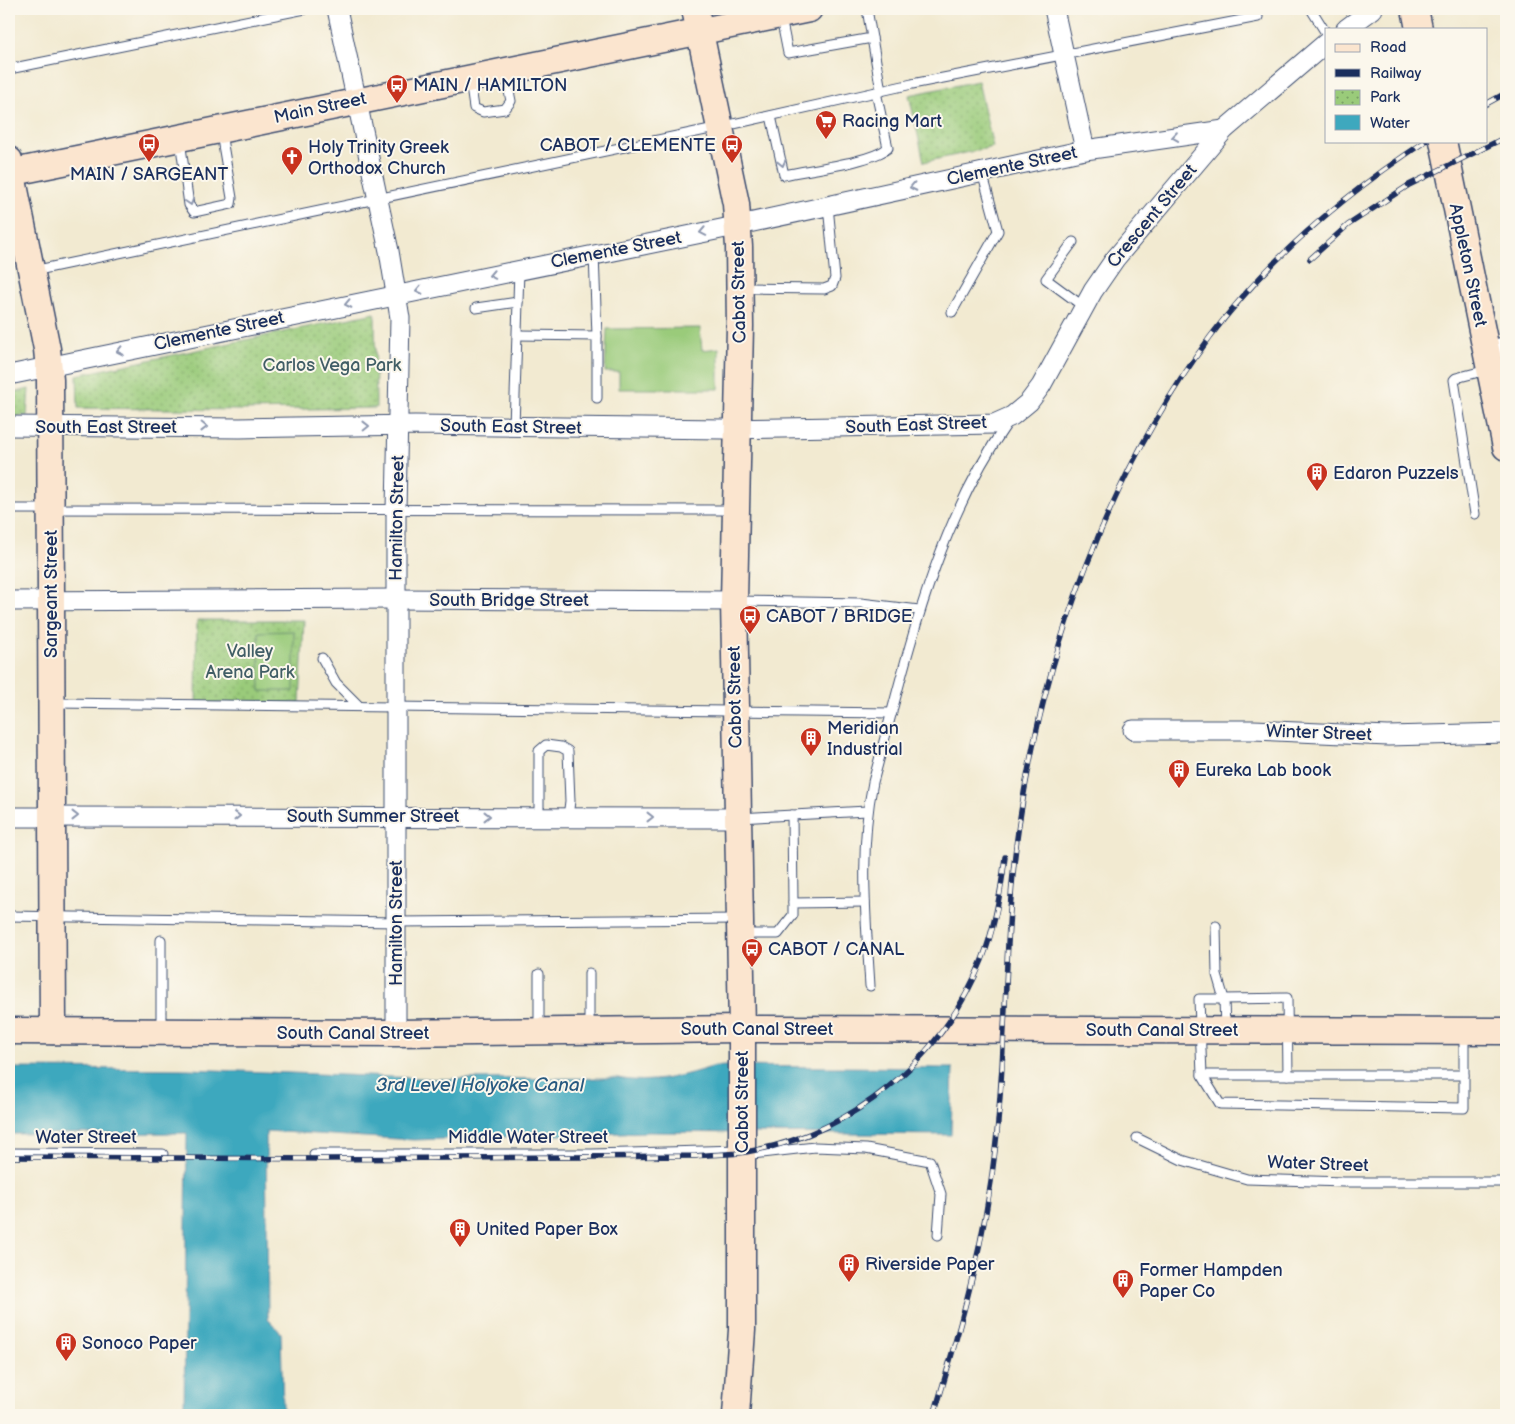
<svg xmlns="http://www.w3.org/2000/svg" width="1515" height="1424" font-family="'Balsamiq Sans',sans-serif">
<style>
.park{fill:url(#park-dots);stroke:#5a7d6c}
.garden{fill:#9acb7a;stroke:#5a7d6c}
.water{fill:#3ea8be;stroke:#2c6c8e}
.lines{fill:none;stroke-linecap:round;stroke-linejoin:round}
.lane-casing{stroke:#3b4b6f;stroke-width:11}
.street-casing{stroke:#3b4b6f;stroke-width:21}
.secondary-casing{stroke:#3b4b6f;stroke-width:29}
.lane{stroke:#fff;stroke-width:9}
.street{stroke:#fff;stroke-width:19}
.secondary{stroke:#fbe5cf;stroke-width:26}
.rail-casing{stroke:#1b2f5e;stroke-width:5.5}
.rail{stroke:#fbf7ec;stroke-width:4;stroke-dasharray:11;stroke-linecap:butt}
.oneway{stroke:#8d97ae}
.labels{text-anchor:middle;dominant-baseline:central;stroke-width:4;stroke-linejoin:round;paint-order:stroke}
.poi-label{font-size:18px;fill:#1b2f5e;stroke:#fbf7ec;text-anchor:start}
.street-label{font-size:18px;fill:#1b2f5e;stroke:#fbf7ec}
.park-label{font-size:18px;fill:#415e66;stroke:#fbf7ec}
.water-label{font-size:19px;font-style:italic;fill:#275980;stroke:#fbf7ec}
</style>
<defs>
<pattern id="park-dots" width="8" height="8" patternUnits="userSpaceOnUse" patternTransform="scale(1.25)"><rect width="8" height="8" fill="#9acb7a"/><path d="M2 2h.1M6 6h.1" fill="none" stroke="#7da567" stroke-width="1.8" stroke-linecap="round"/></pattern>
</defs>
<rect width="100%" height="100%" fill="#fbf7ec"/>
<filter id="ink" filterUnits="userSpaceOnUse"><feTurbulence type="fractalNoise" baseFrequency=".02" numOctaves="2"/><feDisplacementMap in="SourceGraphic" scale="10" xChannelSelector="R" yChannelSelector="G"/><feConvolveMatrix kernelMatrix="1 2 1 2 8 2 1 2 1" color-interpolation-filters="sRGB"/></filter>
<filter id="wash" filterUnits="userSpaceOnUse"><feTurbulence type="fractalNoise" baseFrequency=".0096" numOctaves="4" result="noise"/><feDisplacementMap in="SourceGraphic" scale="20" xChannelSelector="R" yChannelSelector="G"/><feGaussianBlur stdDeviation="1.12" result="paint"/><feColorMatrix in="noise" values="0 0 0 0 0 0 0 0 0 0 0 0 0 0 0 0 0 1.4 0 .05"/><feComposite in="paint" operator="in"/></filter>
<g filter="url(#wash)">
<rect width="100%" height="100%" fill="#f2ead1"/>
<g class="park">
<polygon points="978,81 993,147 924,162 909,95"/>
<polygon points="375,313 376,408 240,410 78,408 77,375"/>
<polygon points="29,389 27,416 9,416 9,394"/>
<polygon points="197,620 304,620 300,703 196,703"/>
</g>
<g class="garden">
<polygon points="700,328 702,350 719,348 719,389 619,389 619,372 605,372 607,329"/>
<polygon points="294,631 294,691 260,691 259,632"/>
</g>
<path class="water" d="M715,1066L953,1068L951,1135L649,1132L414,1140L266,1131L268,1319L281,1333L283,1409H269L268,1415H184L187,1133L9,1134V1068L188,1069L444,1079L618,1078C651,1085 683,1076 715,1066Z"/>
</g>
<g filter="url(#ink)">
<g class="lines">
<g class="lane-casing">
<g id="lane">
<polyline points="1311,9 1326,33"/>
<polyline points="781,18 788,53 872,38 867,9"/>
<polyline points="872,38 881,91"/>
<polyline points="9,69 305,9"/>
<polyline points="470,80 474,108 483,112 505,109 511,101 505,72"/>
<path d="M771,116L784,175C810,169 869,163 888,148L876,92"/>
<polyline points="180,140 189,205 194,212 231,204 232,198 221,133"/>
<polyline points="1073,242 1046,279 1084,307"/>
<polyline points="594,254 597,336"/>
<polyline points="33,271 720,127 912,84 1258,17"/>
<polyline points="743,288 824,289 832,286 835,278 828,206"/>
<polyline points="476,308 518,302"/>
<polyline points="952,312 998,231 982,172"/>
<polyline points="518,335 597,336 597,398"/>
<polyline points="514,427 519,270"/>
<polyline points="9,509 733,510"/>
<polyline points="1475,514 1454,380 1456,378 1487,370"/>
<polyline points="737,601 861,603 919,610"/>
<polyline points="322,658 336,683 358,705"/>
<polyline points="55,703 892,713"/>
<polyline points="792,815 793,903"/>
<polyline points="539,817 539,751 546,745 561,747 568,751 570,801 568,817"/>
<polyline points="739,818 867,811"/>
<polyline points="9,916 397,922 738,919"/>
<polyline points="1216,926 1217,975 1224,999 1199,999 1202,1075 1220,1104 1464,1108 1464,1033"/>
<polyline points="742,934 778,934 793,915 793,903 865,902"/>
<polyline points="161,940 161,1029"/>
<polyline points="589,973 589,1028"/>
<path d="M870,986C866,918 859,850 873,782C907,659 933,529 1008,422"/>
<polyline points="539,1029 539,974"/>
<polyline points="1225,1029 1224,999 1287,998 1288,1075"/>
<polyline points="1202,1075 1464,1075"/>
<polyline points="1137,1138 1182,1160 1247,1179 1344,1182 1506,1182"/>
<polyline points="9,1153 163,1154"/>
<polyline points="314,1154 592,1154 739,1150"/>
<polyline points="744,1155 815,1147 866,1149 930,1161 941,1194 938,1235"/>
</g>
</g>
<g class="street-casing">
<g id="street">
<polyline points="337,9 389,251 400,318 396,509 396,1033"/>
<polyline points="1054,9 1085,150"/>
<polyline points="1346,29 1373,9"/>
<polyline points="1486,352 1506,346"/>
<polyline points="9,375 721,229 1085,150 1224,130"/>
<polyline points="9,426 240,428 415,425 723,429 994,424 1012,416 1029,402 1041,386 1093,291 1115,259 1224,130 1326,43"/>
<polyline points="9,601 396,599 734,601"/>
<polyline points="1133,730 1253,730 1388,736 1506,733"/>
<polyline points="9,817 736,818"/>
</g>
</g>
<g class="secondary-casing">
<g id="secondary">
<polyline points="695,9 736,204 739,247 740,326 734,601 742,1029 742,1330 736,1415"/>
<polyline points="1415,9 1419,29"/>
<polyline points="1443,141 1506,447"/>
<polyline points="9,160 47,349 50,380 53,1031"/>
<polyline points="9,173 809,9"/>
<polyline points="9,1031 396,1033 742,1029 1506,1031"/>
</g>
</g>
<use href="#lane" class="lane"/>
<use href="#street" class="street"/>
<use href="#secondary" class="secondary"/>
<g class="rail-casing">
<g id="rail">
<polyline points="1486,104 1506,93"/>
<polyline points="1310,259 1348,225 1409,185 1506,137"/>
<path d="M9,1157L326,1159L696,1156C713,1154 730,1155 746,1152C852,1134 942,1060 982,960C995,927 1001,892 1005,857"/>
<path d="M934,1415C960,1328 985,1242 995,1151C1008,1043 1003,932 1019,824C1045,651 1106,479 1210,337C1268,259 1345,194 1426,141"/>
</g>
</g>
<use href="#rail" class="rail"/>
</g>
<defs><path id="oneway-chevron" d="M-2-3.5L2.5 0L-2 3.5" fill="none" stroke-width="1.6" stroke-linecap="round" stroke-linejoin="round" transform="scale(1.25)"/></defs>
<g class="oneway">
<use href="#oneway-chevron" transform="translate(1175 137) rotate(172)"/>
<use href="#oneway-chevron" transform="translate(782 163) rotate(77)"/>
<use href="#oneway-chevron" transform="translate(913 187) rotate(168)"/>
<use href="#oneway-chevron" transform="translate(190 202) rotate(72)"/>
<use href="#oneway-chevron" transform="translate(703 232) rotate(169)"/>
<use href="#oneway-chevron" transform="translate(492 275) rotate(169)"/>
<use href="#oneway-chevron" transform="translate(419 290) rotate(168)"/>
<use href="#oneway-chevron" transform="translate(348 304) rotate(168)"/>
<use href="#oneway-chevron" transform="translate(120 351) rotate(168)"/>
<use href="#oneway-chevron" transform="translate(366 426) rotate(-1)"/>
<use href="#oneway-chevron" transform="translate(204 427) rotate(1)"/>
<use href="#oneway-chevron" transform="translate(75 816)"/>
<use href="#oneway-chevron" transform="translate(237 816)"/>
<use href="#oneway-chevron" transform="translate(487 816)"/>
<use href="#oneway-chevron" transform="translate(650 817)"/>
</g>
</g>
<defs>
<g id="bus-pin" transform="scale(1.125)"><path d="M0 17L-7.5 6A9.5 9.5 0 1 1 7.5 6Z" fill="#c8321e" stroke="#fbf7ec"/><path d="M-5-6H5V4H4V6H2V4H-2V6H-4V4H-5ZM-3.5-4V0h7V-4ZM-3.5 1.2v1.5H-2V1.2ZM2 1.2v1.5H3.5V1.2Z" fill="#fff"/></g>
<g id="supermarket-pin" transform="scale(1.125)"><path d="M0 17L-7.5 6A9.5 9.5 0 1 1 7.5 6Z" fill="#c8321e" stroke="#fbf7ec"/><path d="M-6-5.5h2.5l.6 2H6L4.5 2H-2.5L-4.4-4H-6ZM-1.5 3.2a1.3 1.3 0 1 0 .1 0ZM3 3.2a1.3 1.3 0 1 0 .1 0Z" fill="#fff"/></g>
<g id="church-pin" transform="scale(1.125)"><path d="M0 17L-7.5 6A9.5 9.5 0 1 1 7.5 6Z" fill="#c8321e" stroke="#fbf7ec"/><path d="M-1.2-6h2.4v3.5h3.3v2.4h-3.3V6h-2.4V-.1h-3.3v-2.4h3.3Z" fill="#fff"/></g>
<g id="building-pin" transform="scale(1.125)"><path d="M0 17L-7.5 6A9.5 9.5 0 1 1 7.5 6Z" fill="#c8321e" stroke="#fbf7ec"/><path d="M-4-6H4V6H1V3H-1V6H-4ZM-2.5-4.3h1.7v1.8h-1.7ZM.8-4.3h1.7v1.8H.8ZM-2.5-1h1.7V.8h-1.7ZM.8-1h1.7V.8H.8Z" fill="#fff"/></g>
</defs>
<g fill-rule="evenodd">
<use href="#bus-pin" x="397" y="85"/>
<use href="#supermarket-pin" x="826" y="121"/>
<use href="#bus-pin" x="149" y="144"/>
<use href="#bus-pin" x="732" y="145"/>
<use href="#church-pin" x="292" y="157"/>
<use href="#building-pin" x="1317" y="473"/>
<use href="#bus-pin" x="750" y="616"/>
<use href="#building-pin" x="811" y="738"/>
<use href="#building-pin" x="1179" y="770"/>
<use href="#bus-pin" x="752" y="949"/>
<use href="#building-pin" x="460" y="1229"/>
<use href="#building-pin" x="849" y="1264"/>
<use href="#building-pin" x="1123" y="1280"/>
<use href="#building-pin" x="66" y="1343"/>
</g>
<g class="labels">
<g class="poi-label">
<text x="413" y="85">MAIN / HAMILTON</text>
<text x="842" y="121">Racing Mart</text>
<text x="716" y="145" text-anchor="end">CABOT / CLEMENTE</text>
<text x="308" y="147">Holy Trinity Greek<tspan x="308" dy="21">Orthodox Church</tspan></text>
<text x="149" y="174" text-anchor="middle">MAIN / SARGEANT</text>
<text x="1333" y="473">Edaron Puzzels</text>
<text x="766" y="616">CABOT / BRIDGE</text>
<text x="827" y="728">Meridian<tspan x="827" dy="21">Industrial</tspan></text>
<text x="1195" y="770">Eureka Lab book</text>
<text x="768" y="949">CABOT / CANAL</text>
<text x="476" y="1229">United Paper Box</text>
<text x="865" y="1264">Riverside Paper</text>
<text x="1139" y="1270">Former Hampden<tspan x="1139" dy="21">Paper Co</tspan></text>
<text x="82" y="1343">Sonoco Paper</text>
</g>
<g class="street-label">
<text transform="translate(320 108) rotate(-12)">Main Street</text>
<text transform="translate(1012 166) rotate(-12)">Clemente Street</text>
<text transform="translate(1152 216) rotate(-50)">Crescent Street</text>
<text transform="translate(616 250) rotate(-11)">Clemente Street</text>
<text transform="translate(1468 265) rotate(78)">Appleton Street</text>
<text transform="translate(739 292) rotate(-91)">Cabot Street</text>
<text transform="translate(219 331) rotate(-12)">Clemente Street</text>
<text transform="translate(916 425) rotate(-2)">South East Street</text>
<text x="106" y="427">South East Street</text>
<text transform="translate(511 427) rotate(1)">South East Street</text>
<text transform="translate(397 518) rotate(-89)">Hamilton Street</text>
<text transform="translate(51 594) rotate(-90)">Sargeant Street</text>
<text x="509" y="600">South Bridge Street</text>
<text transform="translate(735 697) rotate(-91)">Cabot Street</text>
<text transform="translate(1319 733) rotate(2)">Winter Street</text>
<text x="373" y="816">South Summer Street</text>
<text transform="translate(396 923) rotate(-90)">Hamilton Street</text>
<text x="757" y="1029">South Canal Street</text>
<text x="1162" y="1030">South Canal Street</text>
<text x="353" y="1033">South Canal Street</text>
<text transform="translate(742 1102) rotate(-90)">Cabot Street</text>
<text x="86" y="1137">Water Street</text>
<text x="528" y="1137">Middle Water Street</text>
<text transform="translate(1318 1164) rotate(2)">Water Street</text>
</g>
<g class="park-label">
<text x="332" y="365">Carlos Vega Park</text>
<text x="250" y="651">Valley<tspan x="250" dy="21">Arena Park</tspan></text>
</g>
<g class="water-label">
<text x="480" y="1085">3rd Level Holyoke Canal</text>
</g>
</g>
<rect width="1515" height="1424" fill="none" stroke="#fbf7ec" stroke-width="30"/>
<rect x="1325" y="28" width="162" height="115" fill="#fbf7ec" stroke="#a1a7b3"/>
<rect x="1335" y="44" width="25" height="8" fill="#fbe5cf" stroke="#a1a7b3"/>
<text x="1370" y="52" font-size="15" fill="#1b2f5e">Road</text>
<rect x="1335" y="69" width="25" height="8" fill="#1b2f5e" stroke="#a1a7b3"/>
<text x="1370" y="78" font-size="15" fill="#1b2f5e">Railway</text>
<rect x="1335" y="90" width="25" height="15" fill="url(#park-dots)" stroke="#a1a7b3"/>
<text x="1370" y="102" font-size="15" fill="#1b2f5e">Park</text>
<rect x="1335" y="115" width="25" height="15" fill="#3ea8be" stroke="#a1a7b3"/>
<text x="1370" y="128" font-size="15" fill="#1b2f5e">Water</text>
</svg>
